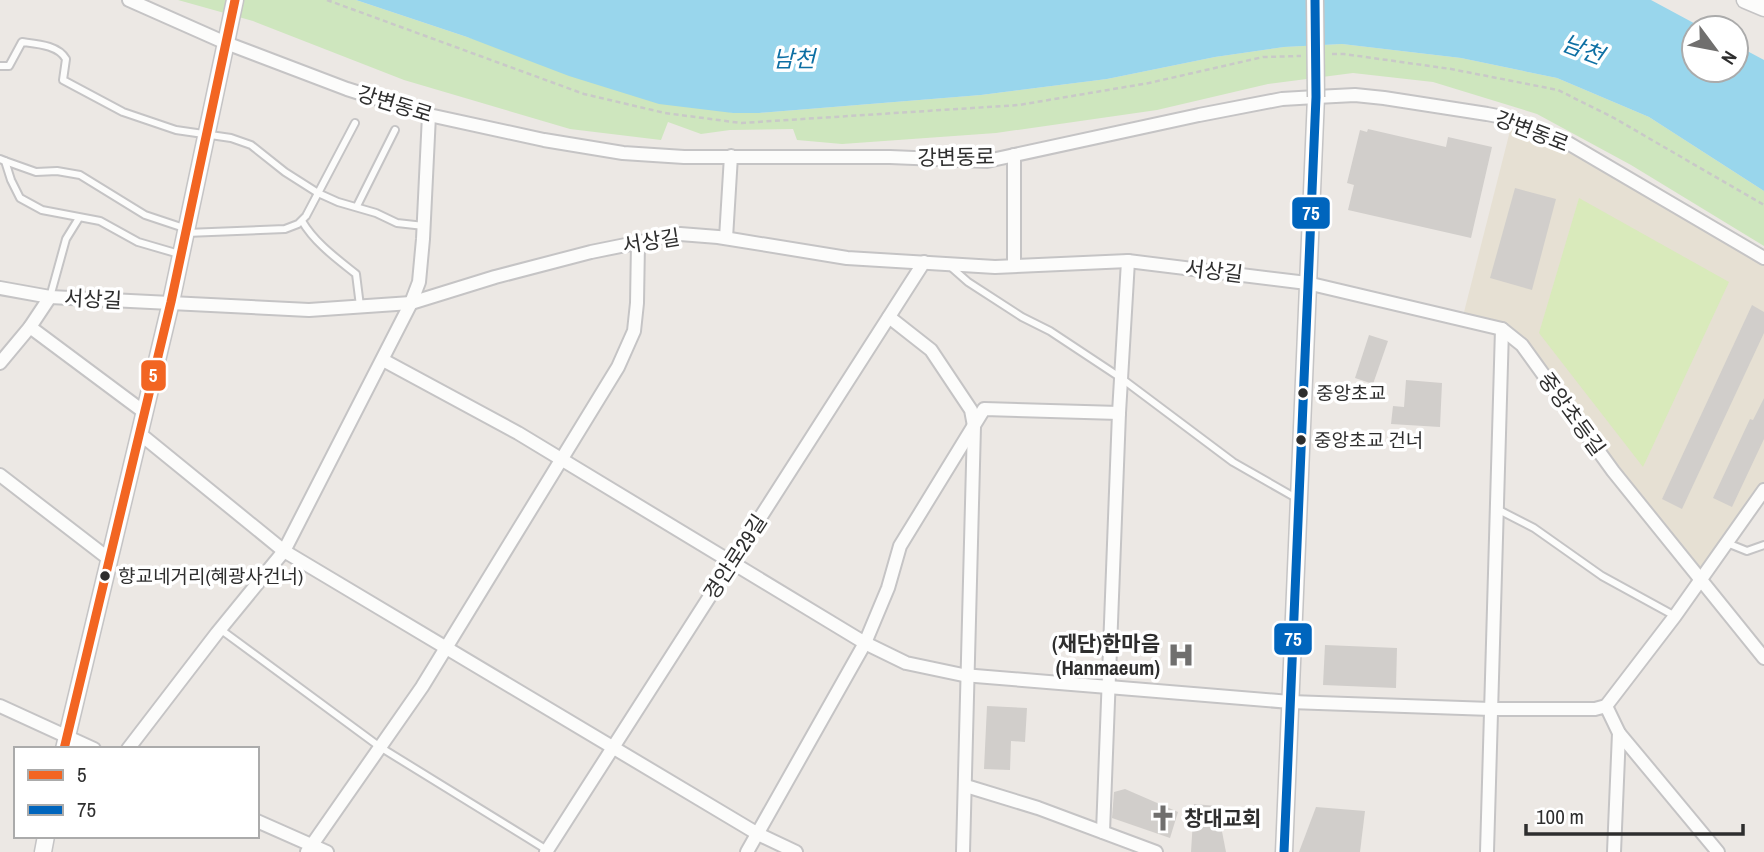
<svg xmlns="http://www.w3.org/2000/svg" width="1764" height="852" font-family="'Archivo Narrow','Noto Sans KR',sans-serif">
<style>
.education{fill:#e6e0d3}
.green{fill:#cee6be}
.pitch{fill:#d9eabb}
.water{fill:#99d6ec}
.building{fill:#d1cecb}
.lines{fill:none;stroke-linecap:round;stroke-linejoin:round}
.service-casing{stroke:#c5c4c5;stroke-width:10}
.minor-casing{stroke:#c5c4c5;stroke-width:16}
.tertiary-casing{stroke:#c5c4c5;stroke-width:19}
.path{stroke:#c9c9c8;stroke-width:2.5;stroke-dasharray:5 3.5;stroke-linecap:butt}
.service{stroke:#fcfcfb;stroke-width:6}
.minor{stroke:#fcfcfb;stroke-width:12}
.tertiary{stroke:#fcfcfb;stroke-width:16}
.tertiary-bridge-casing{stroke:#c5c4c5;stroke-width:19;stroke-linecap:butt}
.tertiary-bridge{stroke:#fcfcfb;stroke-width:16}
.bus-1-casing{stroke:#fff;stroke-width:14}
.bus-2-casing{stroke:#fff;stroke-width:14}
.bus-1{stroke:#f26522;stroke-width:9}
.bus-2{stroke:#0065bd;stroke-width:9}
.bus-dot{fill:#2e2e2e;stroke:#fff;stroke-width:2.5}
.labels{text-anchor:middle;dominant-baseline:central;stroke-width:7;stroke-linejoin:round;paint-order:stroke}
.bus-label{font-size:19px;fill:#2e2e2e;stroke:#fff;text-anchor:start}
.street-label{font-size:21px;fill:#2e2e2e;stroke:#fff}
.poi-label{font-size:21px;font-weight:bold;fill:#2e2e2e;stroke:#fff;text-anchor:end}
.water-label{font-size:23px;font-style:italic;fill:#0d6fa3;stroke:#fff}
.line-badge{stroke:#fff;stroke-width:2.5}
.badge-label{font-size:19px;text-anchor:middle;font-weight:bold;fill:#fff}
</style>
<rect width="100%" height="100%" fill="#ece8e4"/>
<polygon class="education" points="1513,119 1764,258 1764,492 1701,580 1511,334 1462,320"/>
<polygon class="green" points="178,0 356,0 467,37 733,113 759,113 981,95 1107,79 1215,57 1284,47 1342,44 1461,58 1557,78 1649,117 1764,191 1764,246 1631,165 1537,114 1433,82 1353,73 1268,84 1157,110 996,133 842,144 797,140 793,129 730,130 701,134 668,122 661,140 570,129 404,80 253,21"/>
<polygon class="pitch" points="1579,198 1729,282 1643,467 1539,333"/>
<polygon class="water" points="356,0 1651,0 1703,28 1694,28 1694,70 1736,70 1736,45 1764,60 1764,191 1649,117 1557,78 1461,58 1342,44 1284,47 1215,57 1107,79 981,95 759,113 733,113 659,104 569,76 467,37"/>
<g class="building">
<polygon points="1368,129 1446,147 1448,137 1492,147 1471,238 1348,210 1354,185 1347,183 1360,130 1367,132"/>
<polygon points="1515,188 1556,199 1532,290 1490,278"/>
<polygon points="1752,305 1764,312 1764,333 1682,509 1662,499"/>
<polygon points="1369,335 1388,341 1373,384 1355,378"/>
<polygon points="1406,380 1442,383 1440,427 1391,424 1393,406 1404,407"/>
<polygon points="1764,398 1764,439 1732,507 1713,498 1750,419 1753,420"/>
<polygon points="1325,645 1397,648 1396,688 1323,685"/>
<polygon points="987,706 1027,708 1025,742 1011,741 1010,770 984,769"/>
<polygon points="1125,789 1178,812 1170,838 1112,818 1114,792"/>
<polygon points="1194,804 1217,806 1226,852 1191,852"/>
<polygon points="1316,807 1365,811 1360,852 1299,852"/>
</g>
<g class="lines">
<g class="service-casing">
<g id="service">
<path d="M0,66H9L22,42C37,44 58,45 66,59L63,80L123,112L176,130L231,138L251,145L285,172L318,193L338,202L376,213L397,223L424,226"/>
<polyline points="0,159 5,161 11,180 20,198 42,210 100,221 138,242 179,254"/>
<polyline points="5,161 36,172 57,171 80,175 145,215 184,228"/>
<polyline points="357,206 395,130"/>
<path d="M302,221C315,243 336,258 356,274L360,306"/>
<polyline points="186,233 285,229 298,224 306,216 355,123"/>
<polyline points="951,267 968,282 1022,317 1050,331 1121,378 1233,462 1296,498"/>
<polyline points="50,297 66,239 79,218"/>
<polyline points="1497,509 1534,528 1602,576 1675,616"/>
<polyline points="1727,543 1747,551 1764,545"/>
<polyline points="220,629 380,747 547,850"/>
</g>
</g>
<g class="minor-casing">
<g id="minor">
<polyline points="129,0 226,43 347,89 429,115 544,140 623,153 684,157 890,157 987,161 1199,115 1282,99 1316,97 1355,95 1384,98 1487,114 1513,119 1568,143 1764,258"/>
<polyline points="726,238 731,156"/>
<polyline points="1014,266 1014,155"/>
<polyline points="0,288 50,297 309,310 411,303 495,277 591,252 680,234 718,237 847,258 995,267 1128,261 1307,283 1502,329 1522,345 1613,471 1764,658"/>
<polyline points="889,317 931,350 971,410 974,426 963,852"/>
<polyline points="30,327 144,412"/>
<polyline points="383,360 518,433 865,643 906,663 963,675 1290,702 1491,709 1595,709 1606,706 1619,733 1718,852"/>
<polyline points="0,363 30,327 50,297"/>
<polyline points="139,433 284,551 758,834 796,852"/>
<polyline points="0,475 109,559"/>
<polyline points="0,706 94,749"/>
<polyline points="1606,706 1675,616 1764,490"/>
<polyline points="128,749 217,633 284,551 411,303 419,282 423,239 429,115"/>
<polyline points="966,786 1038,808 1156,852"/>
<polyline points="257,821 327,852"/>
<polyline points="1103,832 1119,413 1128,261"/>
<polyline points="307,852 422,687 618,367 634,331 637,303 638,243"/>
<polyline points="546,852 924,262"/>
<polyline points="747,852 865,643 888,588 900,546 984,409 1119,413"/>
<polyline points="1487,852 1502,329"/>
<polyline points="1614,852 1619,733"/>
</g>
</g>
<g class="tertiary-casing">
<g id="tertiary">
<polyline points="1745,0 1764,8"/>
<polyline points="64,749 171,302 235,0"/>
<polyline points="43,852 46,836"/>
<polyline points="1284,852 1316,97"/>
</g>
</g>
<g class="path">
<polyline points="327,0 584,94 665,113 741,123 1019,105 1149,83 1263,57 1301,56"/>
<polyline points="1332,54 1344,54 1451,69 1558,90 1614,118 1764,205"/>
</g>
<use href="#service" class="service"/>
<use href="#minor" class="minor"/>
<use href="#tertiary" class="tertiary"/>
<g class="tertiary-bridge-casing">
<polyline id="tertiary-bridge" points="1315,0 1316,97"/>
</g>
<use href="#tertiary-bridge" class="tertiary-bridge"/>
<g class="bus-1-casing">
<polyline id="bus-1" points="64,749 171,302 235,0"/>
</g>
<g class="bus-2-casing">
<polyline id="bus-2" points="1284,852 1316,97 1315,0"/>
</g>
<use href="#bus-1" class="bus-1"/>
<use href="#bus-2" class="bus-2"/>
</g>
<defs>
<g id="hospital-bare" transform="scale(2.1)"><path d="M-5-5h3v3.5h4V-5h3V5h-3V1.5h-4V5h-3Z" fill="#706f6e" stroke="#fff" stroke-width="2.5" paint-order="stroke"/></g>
<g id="church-bare" transform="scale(2.1)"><path d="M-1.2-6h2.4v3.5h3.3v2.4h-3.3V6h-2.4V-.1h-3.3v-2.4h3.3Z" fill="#706f6e" stroke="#fff" stroke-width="2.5" paint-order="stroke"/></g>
</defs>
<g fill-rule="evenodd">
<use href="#hospital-bare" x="1181" y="655"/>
<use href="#church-bare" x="1163" y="818"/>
</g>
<g class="bus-dot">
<circle cx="1303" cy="393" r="6"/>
<circle cx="1301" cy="440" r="6"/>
<circle cx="105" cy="576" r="6"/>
</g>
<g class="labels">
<g class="bus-label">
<text x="1316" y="393">중앙초교</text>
<text x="1314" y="440">중앙초교 건너</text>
<text x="118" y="576">향교네거리(혜광사건너)</text>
</g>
<g class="street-label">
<text transform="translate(395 104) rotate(17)">강변동로</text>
<text transform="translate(1532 131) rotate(21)">강변동로</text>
<text transform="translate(956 157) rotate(-1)">강변동로</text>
<text transform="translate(651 241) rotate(-9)">서상길</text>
<text transform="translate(1214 271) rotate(7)">서상길</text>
<text transform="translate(93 299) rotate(3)">서상길</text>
<text transform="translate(1572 414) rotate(54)">중앙초등길</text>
<text transform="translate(735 557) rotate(-57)">경안로29길</text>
</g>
<g class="poi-label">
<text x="1160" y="643">(재단)한마음<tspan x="1160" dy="24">(Hanmaeum)</tspan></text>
<text x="1184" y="818" text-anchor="start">창대교회</text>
</g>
<g class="water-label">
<text transform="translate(1583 49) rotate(21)">남천</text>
<text x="794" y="58">남천</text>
</g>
</g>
<g class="line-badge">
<rect x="1291" y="196" width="40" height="34" rx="7" fill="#0065bd"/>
<rect x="140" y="359" width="27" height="33" rx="7" fill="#f26522"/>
<rect x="1273" y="622" width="40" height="34" rx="7" fill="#0065bd"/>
</g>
<g class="badge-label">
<text x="1311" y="220">75</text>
<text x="153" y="382">5</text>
<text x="1293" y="646">75</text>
</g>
<rect x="14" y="747" width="245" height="91" fill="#ffffff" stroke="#ababab" stroke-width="2"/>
<rect x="28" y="770" width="35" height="10" fill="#f26522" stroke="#ababab" stroke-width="2"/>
<text x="77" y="782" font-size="21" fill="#2e2e2e">5</text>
<rect x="28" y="805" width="35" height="10" fill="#0065bd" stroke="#ababab" stroke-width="2"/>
<text x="77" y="817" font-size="21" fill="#2e2e2e">75</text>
<g transform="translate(1715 49) rotate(122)"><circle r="33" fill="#ffffff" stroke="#ababab" stroke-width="2"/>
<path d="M0-5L12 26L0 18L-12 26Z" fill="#706f6e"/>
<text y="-10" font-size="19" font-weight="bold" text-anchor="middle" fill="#2e2e2e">N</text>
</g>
<path d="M1526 824v10h217v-10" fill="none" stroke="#2e2e2e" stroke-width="3.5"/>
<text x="1536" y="824" font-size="21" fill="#2e2e2e" stroke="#ffffff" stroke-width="5" paint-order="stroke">100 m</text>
</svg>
